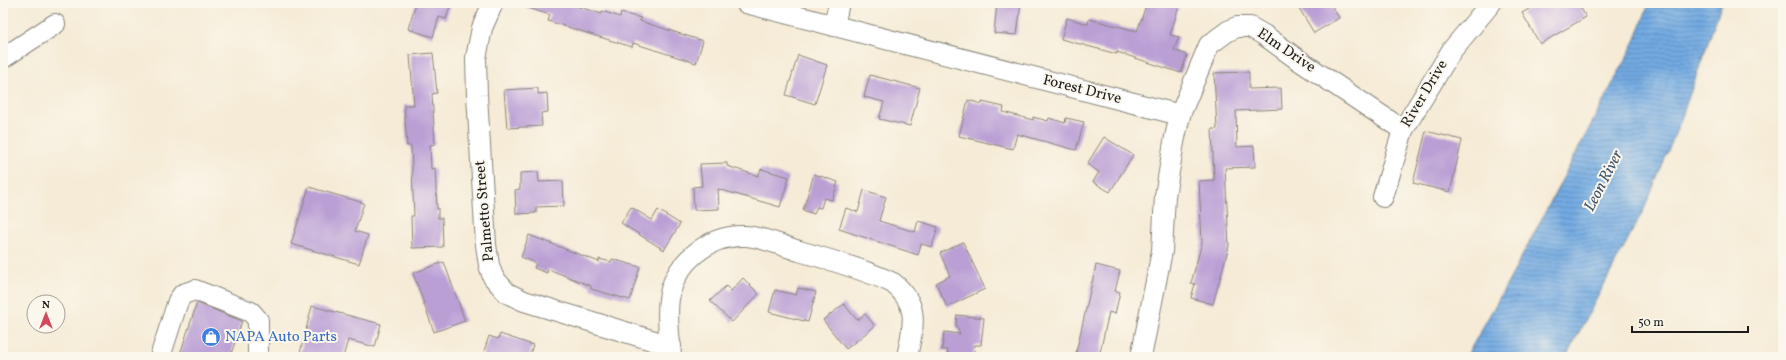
<svg xmlns="http://www.w3.org/2000/svg" width="1786" height="360" font-family="Vollkorn,serif">
<style>
.water{fill:url(#water-rules);stroke:#47637f}
.building{fill:#ba9fd5}
.lines{fill:none;stroke-linecap:round;stroke-linejoin:round}
.minor-casing{stroke:#888479;stroke-width:22}
.minor{stroke:#fff;stroke-width:20}
.labels{text-anchor:middle;dominant-baseline:central;stroke-width:4;stroke-linejoin:round;paint-order:stroke}
.street-label{font-size:15px;fill:#1c1c1c;stroke:#fbf7ec}
.shop-label{font-size:15px;fill:#366cbe;stroke:#fbf7ec;text-anchor:start}
.water-label{font-size:16px;font-style:italic;fill:#3e556b;stroke:#fbf7ec}
</style>
<defs>
<pattern id="water-rules" width="6" height="5" patternUnits="userSpaceOnUse"><rect width="6" height="5" fill="#72aae2"/><path d="M0 2.5h6" fill="none" stroke="#5d8ab6"/></pattern>
</defs>
<rect width="100%" height="100%" fill="#fbf7ec"/>
<filter id="ink" filterUnits="userSpaceOnUse"><feTurbulence type="fractalNoise" baseFrequency=".025" numOctaves="2"/><feDisplacementMap in="SourceGraphic" scale="8" xChannelSelector="R" yChannelSelector="G"/><feConvolveMatrix kernelMatrix="1 2 1 2 8 2 1 2 1" color-interpolation-filters="sRGB"/></filter>
<filter id="wash" filterUnits="userSpaceOnUse"><feTurbulence type="fractalNoise" baseFrequency=".012" numOctaves="4" result="noise"/><feDisplacementMap in="SourceGraphic" scale="16" xChannelSelector="R" yChannelSelector="G"/><feGaussianBlur stdDeviation="0.9" result="paint"/><feColorMatrix in="noise" values="0 0 0 0 0 0 0 0 0 0 0 0 0 0 0 0 0 1.4 0 .05"/><feComposite in="paint" operator="in"/></filter>
<g filter="url(#wash)">
<rect width="100%" height="100%" fill="#f5ebd6"/>
<polygon class="water" points="1649,3 1722,3 1680,122 1645,207 1566,357 1466,357 1510,279 1636,39"/>
<g id="blocks">
<g class="building">
<polygon points="416,3 451,3 446,19 439,17 433,37 408,29"/>
<polygon points="522,3 566,3 602,14 602,11 620,17 621,13 641,18 640,21 703,41 696,63 633,43 632,47 548,21 550,15 522,6"/>
<polygon points="997,3 1021,3 1017,35 994,33"/>
<polygon points="1147,3 1180,3 1170,35 1179,37 1174,50 1187,55 1181,73 1117,52 1117,54 1061,39 1067,18 1088,24 1089,19 1137,31"/>
<polygon points="1296,3 1330,3 1339,18 1314,33"/>
<polygon points="1539,3 1578,3 1586,17 1540,44 1522,13"/>
<polygon points="433,53 437,93 432,94 435,144 430,145 431,169 435,168 437,209 438,208 438,218 442,218 443,247 412,248 411,216 414,216 411,146 407,146 404,105 414,105 410,55"/>
<polygon points="798,55 827,65 815,104 786,95"/>
<polygon points="1249,72 1249,89 1281,88 1282,109 1236,111 1237,147 1254,146 1255,167 1225,168 1229,246 1213,304 1191,298 1195,284 1191,283 1202,243 1199,181 1214,180 1212,129 1217,129 1214,73"/>
<polygon points="870,75 920,88 910,126 879,119 884,102 864,97"/>
<polygon points="538,88 538,94 547,93 548,112 541,113 542,126 507,128 504,90"/>
<polygon points="968,100 982,104 982,102 1004,107 1003,112 1033,120 1033,117 1048,121 1049,118 1065,123 1066,118 1084,122 1076,150 1017,134 1013,149 959,136"/>
<polygon points="1426,131 1462,140 1450,192 1413,183"/>
<polygon points="1104,137 1133,155 1110,192 1093,182 1099,172 1087,164"/>
<polygon points="727,163 727,166 758,176 761,169 789,177 780,207 718,189 719,209 694,210 693,187 702,186 700,164"/>
<polygon points="538,172 539,182 563,181 564,206 536,207 536,213 516,214 515,190 520,189 520,173"/>
<polygon points="814,174 838,182 832,200 824,198 821,208 817,207 814,214 803,210"/>
<polygon points="309,187 364,203 355,231 368,235 359,264 291,244"/>
<polygon points="864,190 886,197 879,221 915,232 918,221 938,227 932,247 921,244 918,255 839,229 846,208 858,212"/>
<polygon points="631,207 652,220 658,210 680,224 664,250 621,223"/>
<polygon points="529,235 599,262 599,259 611,262 612,259 640,267 630,300 591,289 591,286 548,269 547,273 534,268 536,263 521,257"/>
<polygon points="963,242 985,289 947,307 936,283 950,276 940,253"/>
<polygon points="444,262 465,321 434,332 413,273"/>
<polygon points="1096,265 1120,271 1115,291 1120,292 1115,314 1109,312 1099,357 1075,357"/>
<polygon points="743,278 759,294 732,322 710,301 726,286 731,291"/>
<polygon points="798,288 816,292 808,322 769,312 775,290 796,295"/>
<polygon points="197,303 242,321 230,357 179,357"/>
<polygon points="844,304 857,320 865,314 875,326 846,349 823,320"/>
<polygon points="312,306 381,324 375,347 348,340 343,357 299,357"/>
<polygon points="957,315 984,318 981,345 975,345 973,357 947,357 948,350 942,350 944,332 960,334 956,325"/>
<polygon points="500,334 533,345 529,357 482,357 489,336 498,339"/>
</g>
</g>
</g>
<g filter="url(#ink)">
<use href="#blocks" fill-opacity="0" stroke="#888479" stroke-width="1"/>
<g class="lines">
<g class="minor-casing">
<g id="minor">
<polyline points="493,3 482,28 476,58 477,95 486,245 489,265 493,277 507,293 524,301 671,346"/>
<polyline points="746,3 1180,115"/>
<polyline points="834,26 839,3"/>
<polyline points="3,58 55,24"/>
<polyline points="1383,197 1403,130 1452,50 1491,3"/>
<polyline points="160,357 178,301 183,294 195,290 251,312 258,320 258,357"/>
<path d="M671,357C670,338 666,318 669,299C674,263 709,234 746,236C762,237 783,246 799,251C828,259 866,270 893,283C921,306 913,326 907,357"/>
<polyline points="1141,357 1162,251 1165,196 1174,142 1180,115 1209,45 1228,31 1237,27 1250,27 1264,35 1297,59 1403,130"/>
</g>
</g>
<use href="#minor" class="minor"/>
</g>
</g>
<defs>
<g id="shop-disc" transform="scale(1)"><circle r="9.5" fill="#3f7fe0" stroke="#fbf7ec"/><path d="M-5-2.5h2.3a2.7 3.5 0 0 1 5.4 0H5L5.5 6h-11ZM-1.5-2.5h3a1.5 2.3 0 0 0-3 0Z" fill="#fff"/></g>
</defs>
<g fill-rule="evenodd">
<use href="#shop-disc" x="211" y="337"/>
</g>
<g class="labels">
<g class="street-label">
<text transform="translate(1286 51) rotate(34)">Elm Drive</text>
<text transform="translate(1082 90) rotate(14)">Forest Drive</text>
<text transform="translate(1425 94) rotate(-59)">River Drive</text>
<text transform="translate(485 211) rotate(-95)">Palmetto Street</text>
</g>
<g class="shop-label">
<text x="225" y="337">NAPA Auto Parts</text>
</g>
<g class="water-label">
<text transform="translate(1604 181) rotate(-63)">Leon River</text>
</g>
</g>
<rect width="1786" height="360" fill="none" stroke="#fbf7ec" stroke-width="16"/>
<g transform="translate(46 314)"><circle r="19" fill="#fbf7ec" stroke="#a29f99"/>
<path d="M0-3L7 15L0 10L-7 15Z" fill="#d1495b"/>
<text y="-6" font-size="11" font-weight="bold" text-anchor="middle" fill="#1c1c1c">N</text>
</g>
<path d="M1632 326v6h116v-6" fill="none" stroke="#1c1c1c" stroke-width="2"/>
<text x="1638" y="326" font-size="12" fill="#1c1c1c" stroke="#fbf7ec" stroke-width="3" paint-order="stroke">50 m</text>
</svg>
